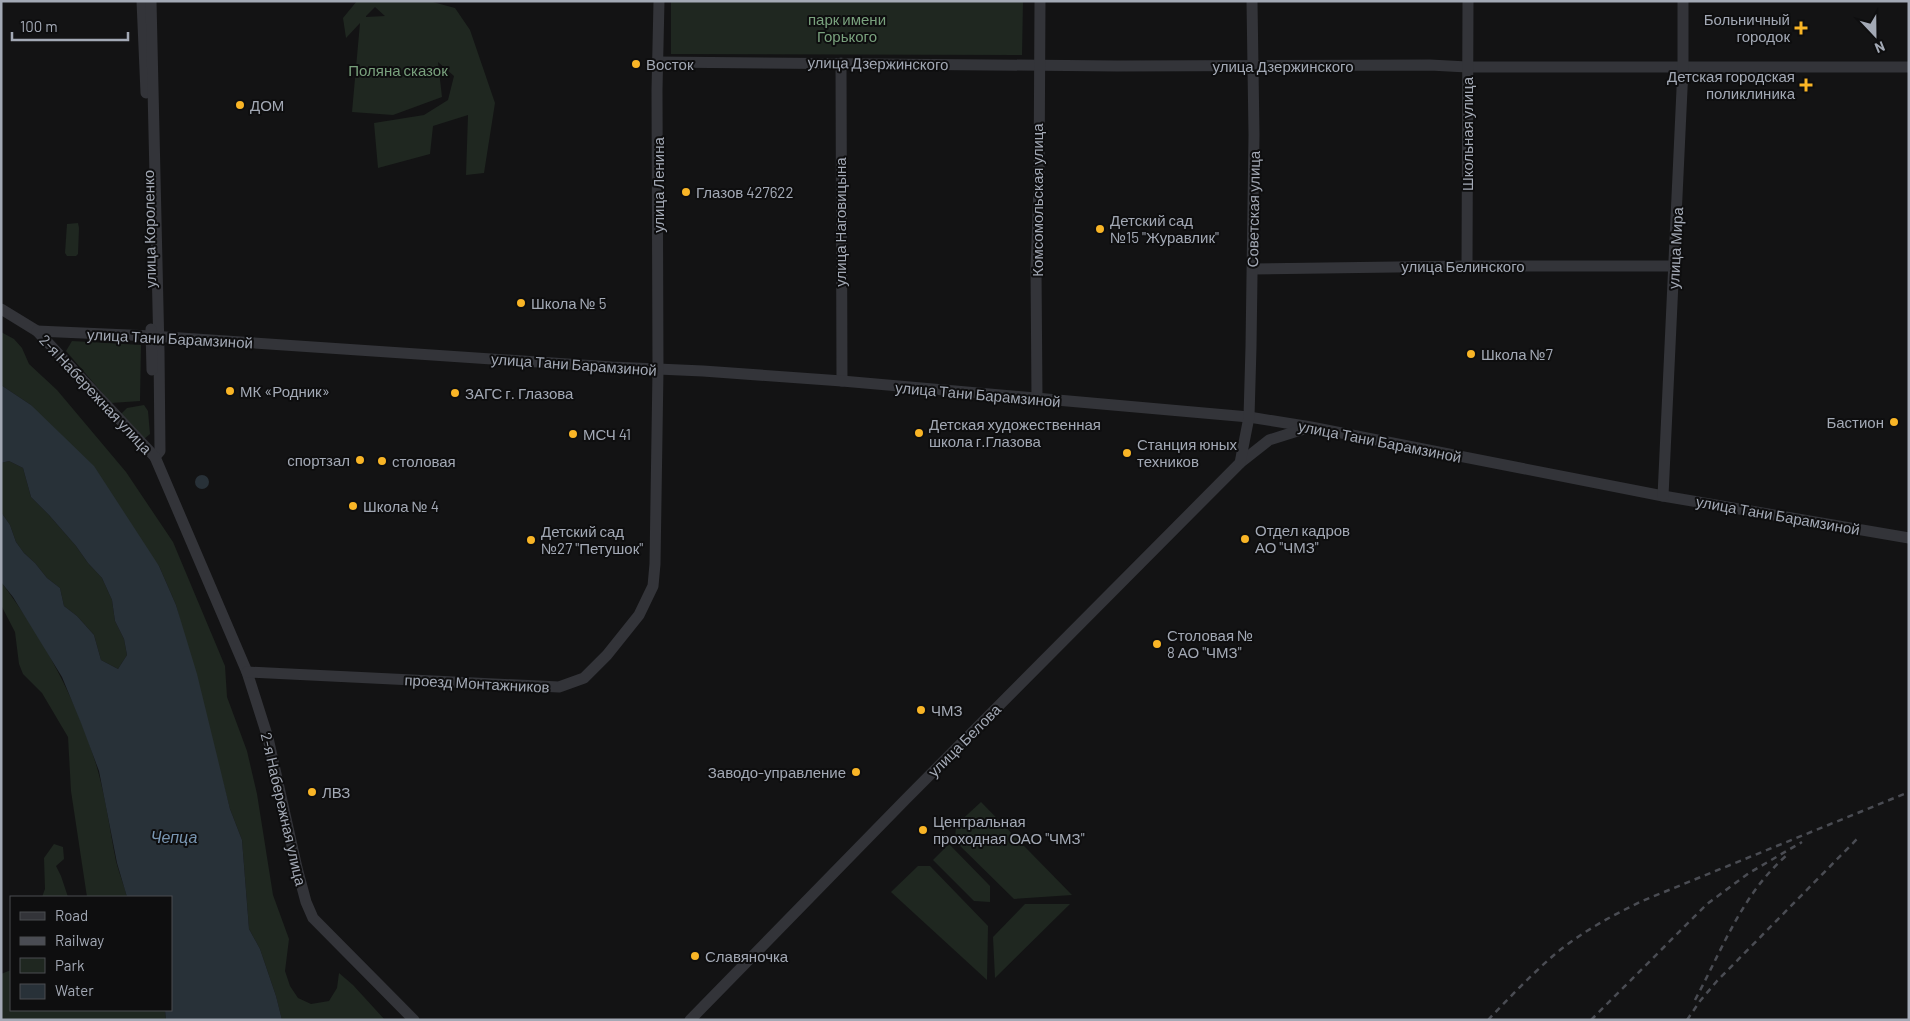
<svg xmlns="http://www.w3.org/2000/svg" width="1910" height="1021" font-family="Barlow,sans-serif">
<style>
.green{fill:#1f2720;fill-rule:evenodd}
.water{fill:#283138}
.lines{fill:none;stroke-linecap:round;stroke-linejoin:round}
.minor{stroke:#333439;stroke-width:11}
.rail{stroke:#4a4c53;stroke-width:2.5;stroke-dasharray:6 5;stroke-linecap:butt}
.poi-dot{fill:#f9b526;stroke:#0e0e0f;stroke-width:2}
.labels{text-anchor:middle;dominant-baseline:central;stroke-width:4;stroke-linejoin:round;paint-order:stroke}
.park-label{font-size:15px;fill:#79a17d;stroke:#0e0e0f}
.poi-label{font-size:15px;fill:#a3a9b5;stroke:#0e0e0f;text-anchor:start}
.street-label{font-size:15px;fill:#a3a9b5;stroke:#0e0e0f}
.water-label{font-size:16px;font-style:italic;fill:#7996b2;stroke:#0e0e0f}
</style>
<rect width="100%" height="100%" fill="#131314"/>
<g class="green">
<path d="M357,1H429L455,8L470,30L495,103L484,173L466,175L468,115L433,126L430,154L378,168L374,123L424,115L448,100L454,76L438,62L442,97L393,115L352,112L360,23L346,38L343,18ZM375,7L385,16L366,17V16Z"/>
<polygon points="671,1 1023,1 1022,55 671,54"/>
<polygon points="78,223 79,228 78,254 76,256 67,256 65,253 67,224"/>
<polygon points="1,332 14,339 22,348 29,364 57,390 126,472 173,542 225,666 227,697 247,751 257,794 273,895 289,939 285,971 290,986 298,998 311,1004 329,1001 337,988 339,973 353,985 385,1020 282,1020 276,996 260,949 249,929 242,840 230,809 176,605 159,566 31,405 1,385"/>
<polygon points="72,341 141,345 140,401 111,403 66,351"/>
<polygon points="144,405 148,411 150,434 144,439 121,414 127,408"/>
<polygon points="9,461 23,468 31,497 49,515 76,546 88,563 102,578 112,600 115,621 124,639 127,655 118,669 101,660 94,635 77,616 64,606 60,588 47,578 35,563 24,553 16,542 10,525 1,512 1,463"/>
<path d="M1,582C43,637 79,704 98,771C106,800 110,831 116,861C119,873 124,885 127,897H87L71,791L68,737L42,693L23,674L19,664L15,632L1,605Z"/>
<polygon points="981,802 1072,895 1014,899 955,841 956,825"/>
<polygon points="54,844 63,847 64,859 56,866 61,876 68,897 42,897 45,889 44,858"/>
<polygon points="949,844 990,886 990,902 974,901 933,860"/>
<polygon points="918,866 930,866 988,926 987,980 891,892"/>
<polygon points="1025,904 1070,904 995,978 993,937"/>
<polygon points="11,970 11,1010 165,1010 166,1020 1,1020 1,974"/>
</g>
<g class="water">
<polygon points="1,385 31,405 94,466 159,566 176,605 197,674 230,809 242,840 249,929 260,949 276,996 282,1020 166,1020 165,1010 171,1010 171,897 127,897 117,863 99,771 81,723 62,677 13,597 1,582 1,512 10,525 16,542 24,553 35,563 47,578 60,588 64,606 77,616 94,635 101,660 118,669 127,655 124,639 115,621 112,600 102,578 88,563 76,546 49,515 31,497 23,468 9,461 1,463"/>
<circle cx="202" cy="482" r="7"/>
</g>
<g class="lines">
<g class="minor">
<polyline points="142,1 146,93"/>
<polyline points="151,1 159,351 160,451 155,457"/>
<polyline points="658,62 1117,66 1430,65 1467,67 1909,67"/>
<polyline points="841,63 842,381"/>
<polyline points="1467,266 1468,1"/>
<polyline points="1253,269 1467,266 1674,266"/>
<polyline points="1,309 37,331 155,457 247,672 268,738 297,868 306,902 313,918 414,1020"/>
<polyline points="151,329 152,370"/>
<polyline points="37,331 151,336 612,367 703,371 842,381 1249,417 1311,427 1663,496 1909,538"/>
<polyline points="1037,399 1036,268 1039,187 1040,1"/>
<polyline points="1240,463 1269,440 1304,429"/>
<polyline points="1663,496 1683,68 1683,1"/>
<polyline points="247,672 559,687 584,678 607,655 639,615 653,586 655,564 658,370 657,90 659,1"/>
<polyline points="690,1020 906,799 1240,463 1249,417 1251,347 1254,135 1252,1"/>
</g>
<g class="rail">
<path d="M1695,1000C1723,948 1742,894 1787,855"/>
<path d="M1488,1020C1509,998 1531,975 1554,955C1580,933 1611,916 1642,901L1909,792"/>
<polyline points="1591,1020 1707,904 1749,873 1802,842"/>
<polyline points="1687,1020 1700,1001 1717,981 1857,839"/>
</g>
</g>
<g class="poi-dot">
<path d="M1798.5 20.5h5v5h5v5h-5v5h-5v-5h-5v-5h5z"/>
<circle cx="636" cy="64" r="5"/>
<path d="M1803.5 77.5h5v5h5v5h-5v5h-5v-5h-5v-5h5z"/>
<circle cx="240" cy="105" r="5"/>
<circle cx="686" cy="192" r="5"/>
<circle cx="1100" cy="229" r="5"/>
<circle cx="521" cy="303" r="5"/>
<circle cx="1471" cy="354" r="5"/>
<circle cx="230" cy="391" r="5"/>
<circle cx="455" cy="393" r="5"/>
<circle cx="1894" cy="422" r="5"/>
<circle cx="919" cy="433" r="5"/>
<circle cx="573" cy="434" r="5"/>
<circle cx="1127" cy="453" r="5"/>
<circle cx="360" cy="460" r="5"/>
<circle cx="382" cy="461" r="5"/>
<circle cx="353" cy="506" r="5"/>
<circle cx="1245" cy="539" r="5"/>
<circle cx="531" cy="540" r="5"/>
<circle cx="1157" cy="644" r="5"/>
<circle cx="921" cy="710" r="5"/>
<circle cx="856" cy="772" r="5"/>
<circle cx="312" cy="792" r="5"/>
<circle cx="923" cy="830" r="5"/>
<circle cx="695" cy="956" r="5"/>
</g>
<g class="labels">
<g class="park-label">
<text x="847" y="19">парк имени<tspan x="847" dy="17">Горького</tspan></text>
<text x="398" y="70">Поляна сказок</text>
</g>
<g class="poi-label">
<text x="1790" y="19" text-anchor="end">Больничный<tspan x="1790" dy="17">городок</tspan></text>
<text x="646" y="64">Восток</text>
<text x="1795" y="76" text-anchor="end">Детская городская<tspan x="1795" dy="17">поликлиника</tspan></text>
<text x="250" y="105">ДОМ</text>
<text x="696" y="192">Глазов 427622</text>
<text x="1110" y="220">Детский сад<tspan x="1110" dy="17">№15 "Журавлик"</tspan></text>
<text x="531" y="303">Школа № 5</text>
<text x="1481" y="354">Школа №7</text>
<text x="240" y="391">МК «Родник»</text>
<text x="465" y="393">ЗАГС г. Глазова</text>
<text x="1884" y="422" text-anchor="end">Бастион</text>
<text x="929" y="424">Детская художественная<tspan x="929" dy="17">школа г.Глазова</tspan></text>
<text x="583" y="434">МСЧ 41</text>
<text x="1137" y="444">Станция юных<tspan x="1137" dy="17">техников</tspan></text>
<text x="350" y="460" text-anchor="end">спортзал</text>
<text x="392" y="461">столовая</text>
<text x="363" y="506">Школа № 4</text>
<text x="1255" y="530">Отдел кадров<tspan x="1255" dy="17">АО "ЧМЗ"</tspan></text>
<text x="541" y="531">Детский сад<tspan x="541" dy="17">№27 "Петушок"</tspan></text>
<text x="1167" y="635">Столовая №<tspan x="1167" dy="17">8 АО "ЧМЗ"</tspan></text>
<text x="931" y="710">ЧМЗ</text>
<text x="846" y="772" text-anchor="end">Заводо-управление</text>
<text x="322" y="792">ЛВЗ</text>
<text x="933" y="821">Центральная<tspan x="933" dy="17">проходная ОАО "ЧМЗ"</tspan></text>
<text x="705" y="956">Славяночка</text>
</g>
<g class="street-label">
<text transform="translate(878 63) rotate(1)">улица Дзержинского</text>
<text x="1283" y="66">улица Дзержинского</text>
<text transform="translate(1467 134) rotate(-90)">Школьная улица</text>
<text transform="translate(658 185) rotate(-90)">улица Ленина</text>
<text transform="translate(1037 200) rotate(-90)">Комсомольская улица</text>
<text transform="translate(1253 209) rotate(-89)">Советская улица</text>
<text transform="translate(840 222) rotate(-90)">улица Наговицына</text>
<text transform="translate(149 229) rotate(-91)">улица Короленко</text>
<text transform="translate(1675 248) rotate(-87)">улица Мира</text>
<text x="1463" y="266">улица Белинского</text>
<text transform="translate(170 338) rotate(3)">улица Тани Барамзиной</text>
<text transform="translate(574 364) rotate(4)">улица Тани Барамзиной</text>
<text transform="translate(96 394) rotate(47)">2-я Набережная улица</text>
<text transform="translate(978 394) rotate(5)">улица Тани Барамзиной</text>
<text transform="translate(1380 441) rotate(11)">улица Тани Барамзиной</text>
<text transform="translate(1778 515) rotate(10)">улица Тани Барамзиной</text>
<text transform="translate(477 683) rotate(3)">проезд Монтажников</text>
<text transform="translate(964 740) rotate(-45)">улица Белова</text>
<text transform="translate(284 809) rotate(77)">2-я Набережная улица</text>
</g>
<g class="water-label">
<text x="174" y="836">Чепца</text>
</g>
</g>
<rect width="1910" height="1021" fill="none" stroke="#a3a9b5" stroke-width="5"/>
<rect x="10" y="896" width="162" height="115" fill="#0e0e0f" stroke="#4a4c51"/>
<rect x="20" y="912" width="25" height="8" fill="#333439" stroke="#4a4c51"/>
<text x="55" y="921" font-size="15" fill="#a3a9b5">Road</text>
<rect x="20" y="937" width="25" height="8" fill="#4a4c53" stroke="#4a4c51"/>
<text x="55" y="946" font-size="15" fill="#a3a9b5">Railway</text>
<rect x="20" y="958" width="25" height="15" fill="#1f2720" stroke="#4a4c51"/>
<text x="55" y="971" font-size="15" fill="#a3a9b5">Park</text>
<rect x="20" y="984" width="25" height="15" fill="#283138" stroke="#4a4c51"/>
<text x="55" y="996" font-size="15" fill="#a3a9b5">Water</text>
<g transform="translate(1875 35) rotate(158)" stroke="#0e0e0f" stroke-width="4" paint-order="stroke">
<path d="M0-4L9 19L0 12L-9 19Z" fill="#a3a9b5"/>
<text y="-8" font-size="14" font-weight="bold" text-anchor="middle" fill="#a3a9b5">N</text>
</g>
<path d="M12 32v8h116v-8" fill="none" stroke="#a3a9b5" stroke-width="2.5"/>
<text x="20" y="32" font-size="15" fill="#a3a9b5" stroke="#0e0e0f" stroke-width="4" paint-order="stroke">100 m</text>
</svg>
